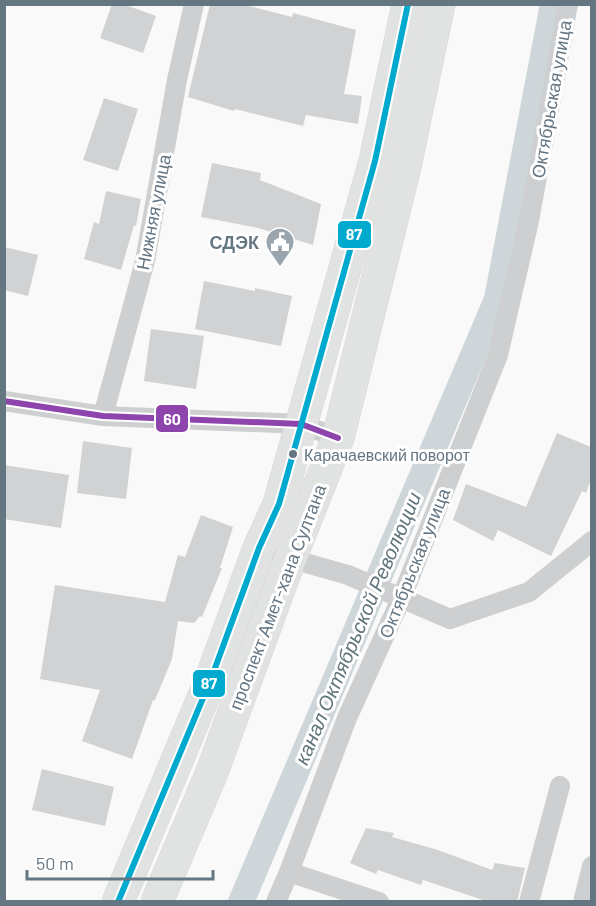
<svg xmlns="http://www.w3.org/2000/svg" width="596" height="906" font-family="Barlow,sans-serif">
<style>
.lines{fill:none;stroke-linecap:round;stroke-linejoin:round}
.canal{stroke:#ced6d9;stroke-width:26}
.building{fill:#d0d2d3}
.primary-casing{stroke:#d5d6d7;stroke-width:33}
.street{stroke:#cecfd0;stroke-width:20}
.primary{stroke:#e1e2e2;stroke-width:32}
.bus-1-casing{stroke:#fff;stroke-width:10}
.bus-2-casing{stroke:#fff;stroke-width:10}
.bus-1{stroke:#8e44ad;stroke-width:6}
.bus-2{stroke:#00a9ce;stroke-width:6}
.bus-dot{fill:#657683;stroke:#fff;stroke-width:2}
.labels{text-anchor:middle;dominant-baseline:central;stroke-width:6;stroke-linejoin:round;paint-order:stroke}
.bus-label{font-size:16px;fill:#657683;stroke:#fff;text-anchor:start}
.street-label{font-size:18px;fill:#657683;stroke:#fff}
.poi-label{font-size:18px;font-weight:bold;fill:#657683;stroke:#fff;text-anchor:end}
.water-label{font-size:20px;font-style:italic;fill:#60757c;stroke:#fff}
.line-badge{stroke:#fff;stroke-width:2}
.badge-label{font-size:16px;text-anchor:middle;font-weight:bold;fill:#fff}
</style>
<rect width="100%" height="100%" fill="#f9f9f9"/>
<g class="lines">
<polyline class="canal" points="241,902 497,299 553,4"/>
</g>
<g class="building">
<polygon points="112,4 123,4 156,16 143,53 100,38"/>
<polygon points="210,4 241,4 292,17 293,13 356,30 344,94 362,96 358,124 306,115 303,126 235,109 234,111 188,97"/>
<polygon points="104,98 138,109 118,171 83,160"/>
<polygon points="212,163 261,173 260,180 321,204 313,245 258,228 201,217"/>
<polygon points="106,191 141,199 136,226 134,225 121,270 84,259 94,222 99,224"/>
<polygon points="4,247 38,255 28,296 4,290"/>
<polygon points="204,281 255,291 255,288 292,296 281,346 195,329"/>
<polygon points="151,329 204,336 196,389 144,381"/>
<polygon points="557,433 591,447 591,479 586,493 582,491 551,556 498,530 493,541 453,520 466,484 526,507"/>
<polygon points="83,441 132,448 126,499 77,493"/>
<polygon points="4,465 69,475 61,528 4,519"/>
<polygon points="201,515 233,527 220,568 222,568 202,617 200,616 194,623 178,621 172,659 155,700 153,700 132,759 82,741 100,690 40,679 55,585 165,602 178,555 185,557"/>
<polygon points="42,769 114,787 105,826 32,810"/>
<polygon points="366,828 394,833 392,837 438,850 492,870 495,863 525,868 517,902 489,902 423,880 421,885 378,870 376,874 350,863"/>
</g>
<g class="lines">
<g class="primary-casing">
<g id="primary">
<polyline points="118,902 211,679 259,548 279,504 375,161 408,4"/>
<polyline points="157,902 212,772 290,559 338,438 404,171 439,4"/>
</g>
</g>
<g class="street">
<polyline points="4,401 103,416 301,424 338,438"/>
<polyline points="103,416 145,261 177,80 194,4"/>
<polyline points="281,556 348,575 450,619 529,592 592,541"/>
<polyline points="289,872 379,902"/>
<polyline points="276,902 289,872 347,718 401,599 498,355 529,221 568,4"/>
<polyline points="529,902 560,786"/>
<polyline points="583,902 592,866"/>
</g>
<use href="#primary" class="primary"/>
<g class="bus-1-casing">
<polyline id="bus-1" points="4,401 103,416 301,424 338,438"/>
</g>
<g class="bus-2-casing">
<polyline id="bus-2" points="118,902 211,679 259,548 279,504 375,161 408,4"/>
</g>
<use href="#bus-1" class="bus-1"/>
<use href="#bus-2" class="bus-2"/>
</g>
<defs>
<g id="civic-pin" transform="scale(1.5)"><path d="M0 17L-7.5 6A9.5 9.5 0 1 1 7.5 6Z" fill="#99a4ac" stroke="#fff"/><path d="M-.6-6.5H3V-4.5H.6V-3L4-1V1h2V6H-6V1h2V-1L-.6-3ZM-1.2 2.5V6h2.4V2.5Z" fill="#fff"/></g>
</defs>
<g fill-rule="evenodd">
<use href="#civic-pin" x="280" y="242"/>
</g>
<circle class="bus-dot" cx="293" cy="454" r="5"/>
<g class="labels">
<g class="bus-label">
<text x="304" y="454">Карачаевский поворот</text>
</g>
<g class="street-label">
<text transform="translate(551 99) rotate(-80)">Октябрьская улица</text>
<text transform="translate(153 212) rotate(-79)">Нижняя улица</text>
<text transform="translate(414 563) rotate(-68)">Октябрьская улица</text>
<text transform="translate(277 597) rotate(-69)">проспект Амет-хана Султана</text>
</g>
<g class="poi-label">
<text x="259" y="242">СДЭК</text>
</g>
<g class="water-label">
<text transform="translate(357 628) rotate(-67)">канал Октябрьской Революции</text>
</g>
</g>
<g class="line-badge">
<rect x="337" y="220" width="35" height="29" rx="6" fill="#00a9ce"/>
<rect x="155" y="404" width="34" height="29" rx="6" fill="#8e44ad"/>
<rect x="192" y="669" width="34" height="29" rx="6" fill="#00a9ce"/>
</g>
<g class="badge-label">
<text x="354" y="240">87</text>
<text x="172" y="425">60</text>
<text x="209" y="689">87</text>
</g>
<rect width="596" height="906" fill="none" stroke="#657683" stroke-width="12"/>
<path d="M27 870v9h186v-9" fill="none" stroke="#657683" stroke-width="3"/>
<text x="36" y="870" font-size="18" fill="#657683" stroke="#ffffff" stroke-width="4.5" paint-order="stroke">50 m</text>
</svg>
